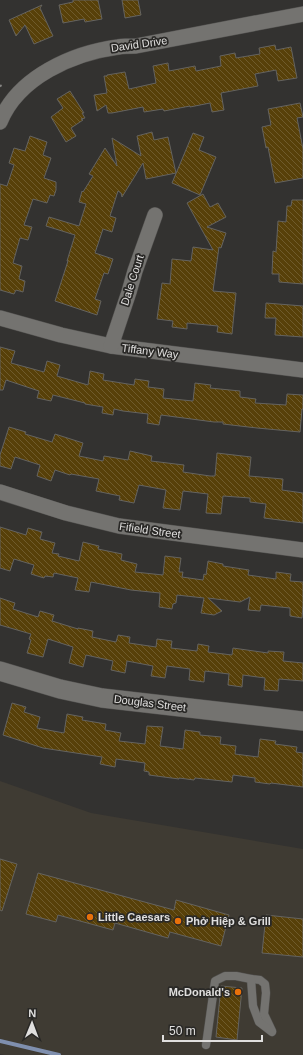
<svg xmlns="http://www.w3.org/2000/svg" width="303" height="1055" font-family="Helvetica,sans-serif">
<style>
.built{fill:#3f3b33}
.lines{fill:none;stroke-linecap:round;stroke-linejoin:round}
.stream{stroke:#7f8fae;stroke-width:4}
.building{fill:url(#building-back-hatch);stroke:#646360}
.service-casing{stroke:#52514f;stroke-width:9}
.minor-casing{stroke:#52514f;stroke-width:16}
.tertiary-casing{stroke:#52514f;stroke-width:20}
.path{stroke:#868583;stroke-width:2.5;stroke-dasharray:2 2;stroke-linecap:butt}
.service{stroke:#747370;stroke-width:8}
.minor{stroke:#747370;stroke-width:15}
.tertiary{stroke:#747370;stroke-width:19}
.food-dot{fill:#e8710a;stroke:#292826;stroke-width:1.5}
.labels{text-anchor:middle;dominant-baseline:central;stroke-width:3.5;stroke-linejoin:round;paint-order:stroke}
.street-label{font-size:11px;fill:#e0dfde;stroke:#292826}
.poi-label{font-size:11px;font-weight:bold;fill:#e0dfde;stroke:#292826;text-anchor:start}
</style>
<defs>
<pattern id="building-back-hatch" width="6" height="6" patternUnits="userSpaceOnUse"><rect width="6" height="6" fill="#574009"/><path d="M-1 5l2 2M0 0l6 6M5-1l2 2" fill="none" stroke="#6f5b2c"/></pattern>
</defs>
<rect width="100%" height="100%" fill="#333230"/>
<polygon class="built" points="0,781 91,813 303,849 303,1055 4,1055 0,1054"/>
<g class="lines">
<polyline class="stream" points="0,1041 59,1055"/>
</g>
<g class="building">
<polygon points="73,0 98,0 102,19 85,22 84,19 63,23 59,5 73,2"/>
<polygon points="122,0 138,0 141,15 125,18"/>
<polygon points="42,5 40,8 53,36 34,44 25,25 16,36 9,20"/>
<polygon points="275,45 276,50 291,47 297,78 278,81 276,70 255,74 258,86 221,93 224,110 212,112 210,103 190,107 190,106 164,111 163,109 144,112 143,107 112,113 108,113 106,105 97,111 94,95 107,93 104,76 107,76 107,75 125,72 129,89 156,83 153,66 168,63 169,71 195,66 196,71 221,66 220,56 235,53 236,58 260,54 259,48"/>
<polygon points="70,91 84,113 82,113 85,118 81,119 83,120 71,128 76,136 66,142 51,117 63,108 57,99"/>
<polygon points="300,103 303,117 297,118 303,149 303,178 275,183 268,147 266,148 262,127 271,125 268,109"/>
<polygon points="152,132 154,140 168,137 176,173 146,179 143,163 122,197 121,193 118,191 110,216 116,218 112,232 103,229 95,253 113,259 108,274 104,273 95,299 101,301 97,315 55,301 68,261 67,261 75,235 46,226 49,217 79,226 86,204 79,202 82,191 83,192 93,176 89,174 105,148 117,166 112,138 141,156 137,136"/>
<polygon points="193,133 204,137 199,150 216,157 200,195 172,183"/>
<polygon points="30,136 47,142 43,155 51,158 44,178 56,182 56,190 54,196 50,195 47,203 33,199 24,225 32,227 28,240 20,238 13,263 22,266 19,279 25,281 23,292 16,290 14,294 0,290 0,184 7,186 14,165 9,163 14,148 25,151"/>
<polygon points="203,194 210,207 218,203 226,217 207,227 226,233 221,248 219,247 213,291 236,293 232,334 217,332 218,326 187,323 187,329 172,327 173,321 157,319 162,283 170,284 172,259 191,261 193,247 213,250 187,203"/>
<polygon points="292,200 303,200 303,284 279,282 279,274 272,274 273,251 276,252 278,221 286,222 287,206 291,206"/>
<polygon points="266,303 303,306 303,337 275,335 276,318 265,318"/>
<polygon points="0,347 15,351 11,363 44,372 47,361 60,365 57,376 88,385 90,371 104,374 103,380 134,385 135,379 149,381 148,387 164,389 163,398 193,401 195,383 211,385 210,388 240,391 240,397 256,399 255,403 286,405 287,394 303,395 303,409 302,409 300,432 257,428 223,424 223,422 214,422 161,415 159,425 147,423 148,414 123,411 114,409 113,415 102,413 103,407 85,404 85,403 53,395 51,401 37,398 39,391 6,380 3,390 0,390"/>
<polygon points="9,427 26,432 25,434 52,442 55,434 83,443 79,456 103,461 104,456 128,460 130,451 152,456 151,461 184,465 183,472 210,476 215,476 217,453 251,457 249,476 283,479 282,490 303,493 303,523 264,518 266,504 250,502 250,498 223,496 221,514 206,513 208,494 183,491 180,510 163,508 166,490 139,485 134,503 119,500 120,496 96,491 99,479 71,474 70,475 55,470 51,481 37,476 40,465 15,457 11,469 0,466 0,455"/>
<polygon points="0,527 26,535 28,528 42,532 40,539 55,543 52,553 59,554 58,556 79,561 83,542 99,546 98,549 122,554 121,560 137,564 135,572 163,575 165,556 181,558 179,572 183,572 182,577 203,580 204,574 206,575 208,561 223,564 223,566 249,570 248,575 276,579 276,572 291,574 290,581 303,582 303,605 302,618 290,616 290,608 261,605 260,611 248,610 250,597 240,602 208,598 222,611 214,615 201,613 204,598 177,595 176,603 173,604 172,609 159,607 160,593 131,590 91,582 89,592 75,590 78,578 54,573 53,577 45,576 44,578 31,574 34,565 14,559 10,571 0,568"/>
<polygon points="0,598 15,603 13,609 38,617 40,611 54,615 52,621 78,629 78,628 93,631 92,637 116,642 118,635 130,637 129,643 156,647 157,639 172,641 171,648 197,651 198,644 209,646 208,652 232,655 233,648 268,653 268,651 284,652 283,661 303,663 303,681 279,679 278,691 264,690 265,678 243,675 242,687 228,685 229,674 205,671 204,682 189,680 190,669 167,666 165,678 151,676 153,666 127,661 125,673 111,670 113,661 86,655 83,667 69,663 73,647 48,639 43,657 27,653 31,640 29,639 31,634 0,625"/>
<polygon points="12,703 26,707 24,712 40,717 37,728 64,733 67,714 83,717 82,720 106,724 105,730 121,733 119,741 145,744 147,726 163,727 160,746 183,749 185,730 200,732 200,735 221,737 220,744 236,746 235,754 258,757 260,739 276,741 275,744 297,747 296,752 303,753 303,787 271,783 270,784 255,782 255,778 233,775 232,782 195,778 194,780 179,778 179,779 149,775 149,772 144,771 145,763 116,759 115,767 100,764 102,757 43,748 3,735"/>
<polygon points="0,859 17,864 2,911 0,910"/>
<polygon points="38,873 174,910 176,900 229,915 221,946 170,932 168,938 115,923 113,930 58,915 56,922 26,914"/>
<polygon points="266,915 303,919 303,957 262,953"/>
<polygon points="221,986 242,988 237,1040 216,1037"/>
</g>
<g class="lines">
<g class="service-casing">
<g id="service">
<polyline points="251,979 260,980 265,984 266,993 264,1014 272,1031"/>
<polyline points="206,1045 215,981 225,976 236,976 251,979 253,1006 259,1022 272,1032"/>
</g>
</g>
<g class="minor-casing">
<g id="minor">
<path d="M0,122C18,77 73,53 118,47C124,46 130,46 136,46L303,14"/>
<polyline points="0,318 61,335 111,346 303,370"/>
<polyline points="111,346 129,292 135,271 155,215"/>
<polyline points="0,492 66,513 119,526 303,550"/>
</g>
</g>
<g class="tertiary-casing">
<polyline id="tertiary" points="0,671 60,689 102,698 303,721"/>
</g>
<polyline class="path" points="0,85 2,88"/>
<use href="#service" class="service"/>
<use href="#minor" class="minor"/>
<use href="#tertiary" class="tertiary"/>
</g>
<g class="food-dot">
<circle cx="90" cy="917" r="4"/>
<circle cx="178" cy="921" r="4"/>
<circle cx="238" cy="992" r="4"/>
</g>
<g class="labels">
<g class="street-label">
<text transform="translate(139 44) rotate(-8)">David Drive</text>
<text transform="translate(132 280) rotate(-72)">Dale Court</text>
<text transform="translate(150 351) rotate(7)">Tiffany Way</text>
<text transform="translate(150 530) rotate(8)">Fifield Street</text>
<text transform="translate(150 703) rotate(7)">Douglas Street</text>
</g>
<g class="poi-label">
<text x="98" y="917">Little Caesars</text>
<text x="186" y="921">Phở Hiệp &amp; Grill</text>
<text x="230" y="992" text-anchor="end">McDonald's</text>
</g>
</g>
<g transform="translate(32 1023) rotate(1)" stroke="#292826" stroke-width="3" paint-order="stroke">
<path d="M0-3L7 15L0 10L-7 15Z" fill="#e0dfde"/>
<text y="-6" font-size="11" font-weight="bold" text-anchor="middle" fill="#e0dfde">N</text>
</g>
<path d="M163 1035v6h99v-6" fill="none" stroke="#e0dfde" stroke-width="2"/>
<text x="169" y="1035" font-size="12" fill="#e0dfde" stroke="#292826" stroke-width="3" paint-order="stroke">50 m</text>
</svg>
